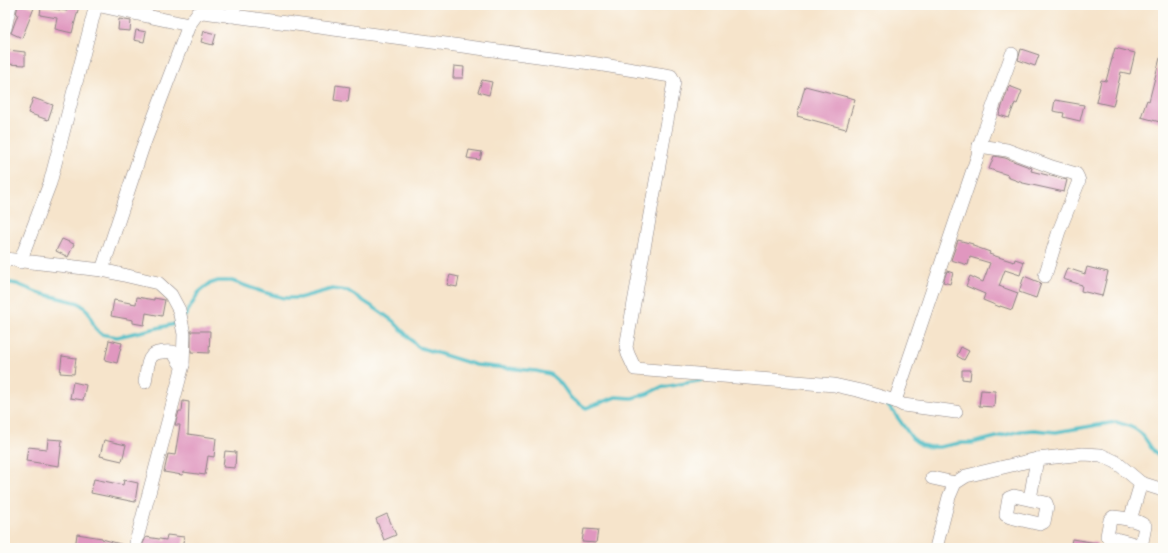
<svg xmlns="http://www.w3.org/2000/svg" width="1168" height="553" font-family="Pangolin,sans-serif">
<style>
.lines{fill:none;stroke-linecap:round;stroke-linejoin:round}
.stream{stroke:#4fbdc6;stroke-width:3.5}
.building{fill:#e097bf}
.minor-casing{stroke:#8c8383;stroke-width:14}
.minor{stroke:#fff;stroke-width:13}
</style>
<rect width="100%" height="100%" fill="#fdfcf7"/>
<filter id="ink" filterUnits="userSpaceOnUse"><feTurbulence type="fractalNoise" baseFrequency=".025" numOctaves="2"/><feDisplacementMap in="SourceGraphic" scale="8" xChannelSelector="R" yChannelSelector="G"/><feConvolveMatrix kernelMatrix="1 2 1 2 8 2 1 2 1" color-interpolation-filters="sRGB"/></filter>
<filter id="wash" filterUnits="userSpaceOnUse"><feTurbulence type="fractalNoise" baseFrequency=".012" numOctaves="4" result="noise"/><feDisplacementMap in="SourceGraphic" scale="16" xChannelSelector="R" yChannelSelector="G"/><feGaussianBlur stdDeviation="0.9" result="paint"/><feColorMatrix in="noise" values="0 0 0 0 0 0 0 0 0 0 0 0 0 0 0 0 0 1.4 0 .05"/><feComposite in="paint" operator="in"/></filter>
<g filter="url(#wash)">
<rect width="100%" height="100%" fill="#f6e4cb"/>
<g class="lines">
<g class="stream">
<polyline points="5,282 17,284 39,293 79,303 88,311 95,328 101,334 117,337 175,324 178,321"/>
<polyline points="185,316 199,292 209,284 218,281 232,281 263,292 284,298 299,298 332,289 348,291 379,311 393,321 418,347 476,365 536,371 550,374 561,384 571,398 586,408 616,397 632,398 647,394 659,388 703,380"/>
<path d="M885,403L893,411L912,438L921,445L929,447H939L960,443H972L1021,431L1034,430L1056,432L1116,422C1126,425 1138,428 1144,437C1151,446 1151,452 1163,457"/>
</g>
</g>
<g id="blocks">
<g class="building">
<polygon points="18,5 27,5 34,8 22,38 11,33 18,14 16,14"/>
<polygon points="69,5 79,6 72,33 55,29 57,18 40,15 41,7 67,11"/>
<polygon points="119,19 131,21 130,31 118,30"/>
<polygon points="136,30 146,32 144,42 134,40"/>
<polygon points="204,31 216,34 213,45 201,42"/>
<polygon points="1115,48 1135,53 1130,74 1121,72 1113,106 1096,102 1101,80 1106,81"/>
<polygon points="1021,49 1039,55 1035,66 1018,60"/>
<polygon points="8,50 25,52 25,65 7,64"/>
<polygon points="1160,58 1163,59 1163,113 1160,122 1141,117 1147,100 1149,101"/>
<polygon points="454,66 464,67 463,78 453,78"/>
<polygon points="482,80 492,82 489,95 478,92"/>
<polygon points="336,85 350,87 348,102 334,100"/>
<polygon points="805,86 855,99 846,129 797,116"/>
<polygon points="1009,86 1022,91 1017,104 1015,103 1009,118 999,115"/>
<polygon points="33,98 53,105 48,120 28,113"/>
<polygon points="1055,100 1084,105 1080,121 1063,117 1064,113 1053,111"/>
<polygon points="469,150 482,152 480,160 467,158"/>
<polygon points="994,156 1005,158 1032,168 1031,171 1067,180 1064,192 1023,183 1007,177 1008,175 989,169"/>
<polygon points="62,239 74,244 68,257 56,251"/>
<polygon points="958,240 973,244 973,246 990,252 989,254 1014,262 1015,259 1024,262 1020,275 1005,270 999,286 1018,293 1012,310 1000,306 1000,307 983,300 985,294 966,286 970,276 983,282 990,263 970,257 968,265 951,260"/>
<polygon points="1087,267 1108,272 1102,296 1081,291 1082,285 1063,279 1067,268 1085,274"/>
<polygon points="947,271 953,273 950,284 943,282"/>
<polygon points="450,275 459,277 457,287 447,285"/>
<polygon points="1024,276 1041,283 1036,298 1019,292"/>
<polygon points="137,297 154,300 154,298 165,300 162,316 146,313 144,325 133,323 133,320 111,316 114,300 136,304"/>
<polygon points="191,331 210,331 209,353 191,352"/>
<polygon points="109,340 122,343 117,363 105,360"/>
<polygon points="961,347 969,351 964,360 957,356"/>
<polygon points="62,356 76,358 74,374 60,373"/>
<polygon points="962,370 971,370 970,380 962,379"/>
<polygon points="73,382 86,385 83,400 70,398"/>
<polygon points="981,390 995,391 994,407 979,406"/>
<polygon points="183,401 189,402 188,434 216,438 214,457 208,456 205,475 183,472 182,475 164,472 168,454 175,455 180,425 175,425 179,411 182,411"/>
<polygon points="48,439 62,440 59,466 26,461 28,447 47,449"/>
<polygon points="104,440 126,445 122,461 100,456"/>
<polygon points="225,451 236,452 235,468 223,467"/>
<polygon points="94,479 123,485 124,480 138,483 135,502 91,493"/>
<polygon points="387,514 396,535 384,540 376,519"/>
<polygon points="584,529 598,530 596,543 582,542"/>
<polygon points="77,534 102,538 102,539 124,545 124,548 75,548"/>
<polygon points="167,535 184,537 182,548 141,548 146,537 166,540"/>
<polygon points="1072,539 1097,543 1097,548 1070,548"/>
</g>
</g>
</g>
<g filter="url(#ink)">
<use href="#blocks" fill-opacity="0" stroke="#8c8383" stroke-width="1"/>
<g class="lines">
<g class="minor-casing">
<g id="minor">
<polyline points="230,16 236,5"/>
<polyline points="5,28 10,5"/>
<polyline points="979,146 1012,54"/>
<polyline points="5,259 102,270 142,149 189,25 197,14 203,12 591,63 671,76 674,82 626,347 628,354 635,369 834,385 861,391 895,401 978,155 979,146 1007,150 1052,167 1076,174 1078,178 1079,181 1059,231 1045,276"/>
<polyline points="20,262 50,183 96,5 189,25"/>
<polyline points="102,270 158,283 171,295 179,310 184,334 183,365 136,542"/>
<path d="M145,382C149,360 146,350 173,352L180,363L183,365"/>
<polyline points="895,401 903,405 956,412"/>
<polyline points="932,478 955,483"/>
<polygon points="1014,496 1046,503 1047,506 1044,522 1040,524 1010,517 1006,515 1009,498"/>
<polyline points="1030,499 1037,459"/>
<path d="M1113,517C1123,518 1137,519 1145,526L1142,542L1138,545L1112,538L1107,536L1110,520Z"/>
<polyline points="1130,520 1141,483"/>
<polyline points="936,548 949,497 955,483 966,476 1037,459 1083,454 1101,455 1116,462 1141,483 1163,490"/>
</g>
</g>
<use href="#minor" class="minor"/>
</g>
</g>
<rect width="1168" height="553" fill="none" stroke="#fdfcf7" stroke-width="20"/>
</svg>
